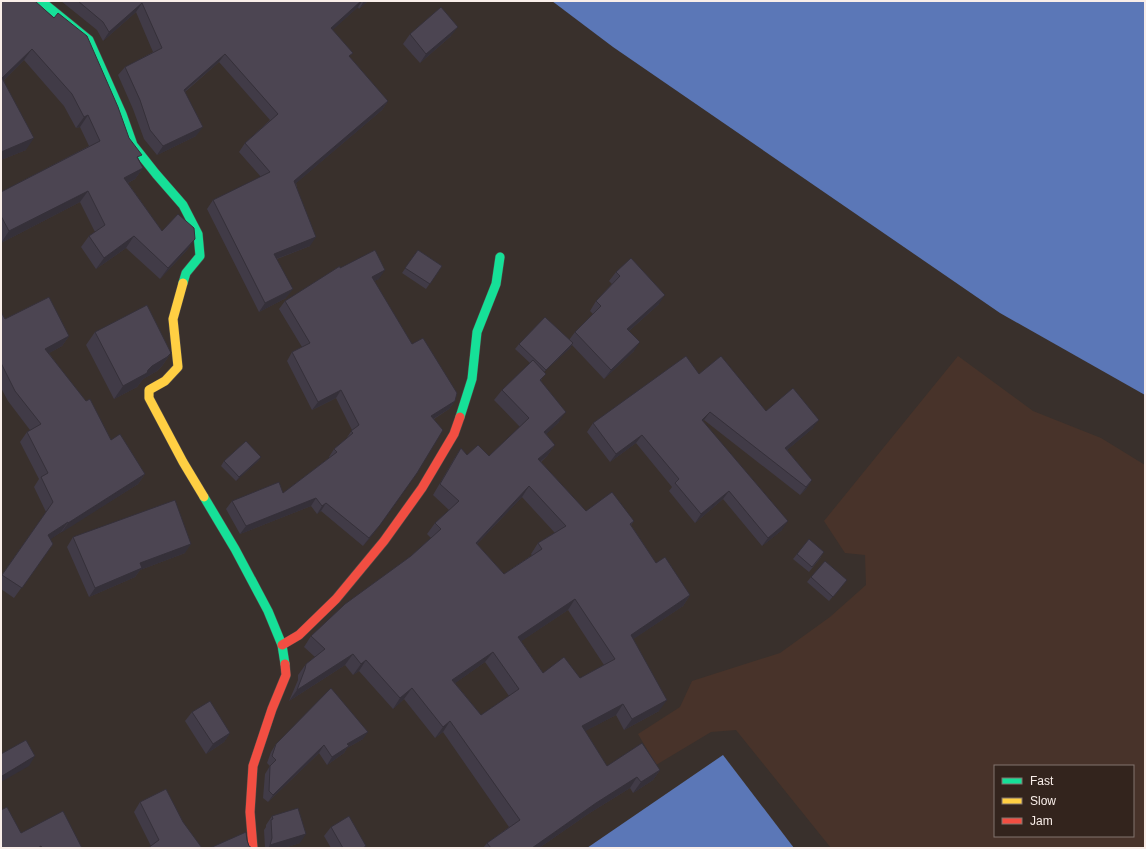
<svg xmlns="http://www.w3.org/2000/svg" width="1146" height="849" font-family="Arial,sans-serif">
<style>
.built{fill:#48332a;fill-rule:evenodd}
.water{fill:#5b77b7}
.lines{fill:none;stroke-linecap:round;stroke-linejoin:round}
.fast-casing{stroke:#534c48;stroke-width:10}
.slow-casing{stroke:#534c48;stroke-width:10}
.jam-casing{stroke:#534c48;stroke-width:10}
.fast{stroke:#16e098;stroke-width:9}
.slow{stroke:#ffcf43;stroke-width:9}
.jam{stroke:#f24e42;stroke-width:9}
.wall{fill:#413b47;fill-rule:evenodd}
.shaded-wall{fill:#353039}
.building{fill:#4c4552;stroke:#353039;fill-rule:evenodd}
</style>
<rect width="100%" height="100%" fill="#39302c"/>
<path class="built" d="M958,356L1033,411L1101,438L1145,465V848H831L736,730L711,732L656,765L638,734L680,707L692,681L780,653L830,617L866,585L865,555L845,553L824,521ZM995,766H1133V836H995Z"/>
<g class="water">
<polygon points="552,1 1145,1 1145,395 1000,313 613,47"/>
<polygon points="723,755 794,848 587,848"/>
</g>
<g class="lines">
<g class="fast-casing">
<g id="fast">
<polyline points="41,1 89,40 122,114 133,145 156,174 183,205 198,234 200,256 186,273 183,283"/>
<polyline points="460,417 472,379 477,332 496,284 500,257"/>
<polyline points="204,497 235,549 268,611 282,645 285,664"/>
</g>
</g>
<g class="slow-casing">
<polyline id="slow" points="183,283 173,319 178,367 165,381 149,390 149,398 183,462 204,497"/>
</g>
<g class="jam-casing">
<g id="jam">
<polyline points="282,645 299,635 336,599 384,541 422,488 454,434 460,417"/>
<polyline points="253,848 250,812 253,766 272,709 286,675 285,664"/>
</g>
</g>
<use href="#fast" class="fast"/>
<use href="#slow" class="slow"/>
<use href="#jam" class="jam"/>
</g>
<g class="wall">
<polygon points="1,1 129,138 143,168 135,179 128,183 162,231 195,239 187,250 160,279 126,248 96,269 81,247 89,236 95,232 80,202 1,243 1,192 89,146 80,127 76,128 64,106 24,60 4,80 26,150 1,160"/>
<polygon points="61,1 368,1 359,9 358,7 332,30 349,57 388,101 382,110 296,183 310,246 277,259 286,298 259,312 207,209 213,200 261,177 239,152 245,143 270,120 219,62 185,92 196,136 157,155 144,139 133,109 118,75 125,67 153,52 136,12 103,41 97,30"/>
<polygon points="410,34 451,36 420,63 403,44"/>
<polygon points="418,250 442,266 426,289 402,273"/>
<polygon points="340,268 379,279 374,281 412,344 455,401 449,409 434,419 374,533 363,546 321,511 317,514 311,506 240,534 226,509 232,501 283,493 329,458 329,457 334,449 346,439 352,430 336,398 312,410 287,361 292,352 302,347 279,309 285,301"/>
<path d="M616,272L659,304L629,331L634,351L604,379L572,345L570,348L544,372L541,381L559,422L546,434L555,445L547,456L541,462L586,511L634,521L631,525L656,563L690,595L683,606L633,639L659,711L624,730L616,715L585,731L607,766L660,770L653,780L633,793L630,788L588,814L539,848H483L487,843L509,827L443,732L435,738L404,699L393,709L359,671L353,675L345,665L289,701L298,680V675L306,664L315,657L304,647L311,636L411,556L431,538L427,534L435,523L449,510L433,495L454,459L461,448L467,455L489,456L520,427L494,400L502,390L530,363L515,349L519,344L569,340L575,332L593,314L590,311L596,301L612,284L609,281ZM522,497L555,533L538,543L531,554L532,555L504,574L477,544ZM568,610L604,665L580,678L543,673L521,641ZM485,662L509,696L481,715L455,683Z"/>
<polygon points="1,312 5,319 69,336 62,346 49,353 111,440 145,474 138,484 50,539 53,544 14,598 1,589 1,576 46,512 34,487 39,479 20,442 27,432 30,430 8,401 1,388"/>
<polygon points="95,332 171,353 162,366 157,371 143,379 137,387 114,399 86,345"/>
<polygon points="699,374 766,411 813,428 787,450 812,480 806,489 800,495 704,420 703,421 782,530 762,546 723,499 695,523 669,491 672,487 636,443 610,462 587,432 593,423"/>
<polygon points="261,457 258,461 236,481 221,466 224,461"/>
<polygon points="73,537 185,553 140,570 135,577 89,597 67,547"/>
<polygon points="797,554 821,557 809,572 793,559"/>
<polygon points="811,577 843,585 829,601 807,582"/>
<polygon points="192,712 230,733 224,742 206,754 185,721"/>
<polygon points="363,739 347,748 344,753 327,765 319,753 268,802 263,798 265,774 270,766 267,763 271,752 276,744"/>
<polygon points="140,802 183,822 151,846 134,812"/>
<polygon points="272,816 300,843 284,848 265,848 264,830 266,827 266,825"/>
<polygon points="331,827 365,848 331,848 324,836"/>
</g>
<g class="shaded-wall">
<polygon points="361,1 362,1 358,7 325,37 331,28"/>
<polygon points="364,1 368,1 359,9"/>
<polygon points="142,3 136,12 103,41 109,32"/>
<polygon points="458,27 451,36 420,63 426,54"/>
<polygon points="32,49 24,60 1,83 2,78"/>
<polygon points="225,54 219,62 177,98 184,90"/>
<polygon points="388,101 382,110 288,190 294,181"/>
<polygon points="88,115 80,127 76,128 84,117"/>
<polygon points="203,127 196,136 157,155 163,146"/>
<polygon points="34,138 26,150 1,160 1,152"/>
<polygon points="143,168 135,179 116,189 124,178"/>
<polygon points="88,191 80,202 1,243 9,231"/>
<polygon points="134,236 126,248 96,269 104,258"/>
<polygon points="316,237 310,246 268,262 274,254"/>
<polygon points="195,239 187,250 160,279 168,268"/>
<polygon points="385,270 379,279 366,285 372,277"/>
<polygon points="293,289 286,298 259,312 265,303"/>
<polygon points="665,295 659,304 621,338 627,329"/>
<polygon points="69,336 62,346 38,359 45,349"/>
<polygon points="640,342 634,351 604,379 611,370"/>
<polygon points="573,343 570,348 542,374"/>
<polygon points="171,353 162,366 157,371 143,379 137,387 114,399 123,386 148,370 152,366"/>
<polygon points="341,390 336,398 312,410 318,402"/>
<polygon points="455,401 449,409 425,424 431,416"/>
<polygon points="566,412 559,422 537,443 544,432"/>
<polygon points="710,412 704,420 696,429 702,420"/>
<polygon points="819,420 813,428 779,457 785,448"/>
<polygon points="642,435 636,443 610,462 616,454"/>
<polygon points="555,445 547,456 530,470 538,459"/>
<polygon points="261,457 258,461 236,481 239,477"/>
<polygon points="145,474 138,484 61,533 68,523"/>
<polygon points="812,480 806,489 800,495 806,487"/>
<polygon points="412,481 374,533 363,546 369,538"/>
<polygon points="529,486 522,497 468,553 476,543"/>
<polygon points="729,491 723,499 695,523 701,514"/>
<polygon points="316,498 311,506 240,534 246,526"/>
<polygon points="326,503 321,511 317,514 322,506"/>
<polygon points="788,521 782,530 762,546 768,538"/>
<polygon points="68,522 61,532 41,546 48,535"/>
<polygon points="191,544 185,553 140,570 135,577 89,597 95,588 140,563"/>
<polygon points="690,595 683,606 623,646 631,635"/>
<polygon points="575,599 568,610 511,648 518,637"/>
<polygon points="493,652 485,662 444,691 452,680"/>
<polygon points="353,654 345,665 289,701 297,690"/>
<polygon points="366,660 359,671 353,675 361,664"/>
<polygon points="412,688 404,699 393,709 400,698"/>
<polygon points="667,700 659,711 624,730 632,719"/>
<polygon points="623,704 616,715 574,737 582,726"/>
<polygon points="450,721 443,732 435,738 443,727"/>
<polygon points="368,732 363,739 347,748 344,753 327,765 332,757 347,744"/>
<polygon points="230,733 224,742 206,754 213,744"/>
<polygon points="324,745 319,753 268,802 273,795"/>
<polygon points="35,756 29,766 1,782 1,777 2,776"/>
<polygon points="660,770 653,780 633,793 641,782"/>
<polygon points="637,777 630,788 588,814 539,848 532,848 596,803"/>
<polygon points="306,834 300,843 284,848 268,848 270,845"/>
</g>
<g class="building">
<polygon points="1,1 35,1 54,18 58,13 87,36 118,107 129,138 142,155 137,157 143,168 124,178 162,231 178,214 194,228 195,239 168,268 134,236 104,258 89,236 105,225 88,191 9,231 1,216 1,192 100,141 88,115 84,117 72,94 32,49 2,78 34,138 1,152"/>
<polygon points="78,1 361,1 331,28 353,53 349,56 388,101 294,181 316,237 274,254 293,289 265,303 213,200 270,172 245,143 278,114 225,54 184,90 203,127 163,146 150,130 140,100 125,67 162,48 142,3 109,32 103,22"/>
<polygon points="441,7 458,27 426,54 410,34"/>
<polygon points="375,250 385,270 372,277 412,344 423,338 457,393 455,401 431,416 443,430 417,473 380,525 369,538 326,503 322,506 316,498 246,526 232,501 279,482 283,493 337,452 334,449 353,433 351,431 359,425 341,390 318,402 292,352 310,343 285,301 340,266 340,268"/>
<polygon points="418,250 442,266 430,284 405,268"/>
<polygon points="631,258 665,295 627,329 640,342 611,370 575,332 601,306 596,301 620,276 616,272"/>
<polygon points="49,297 69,336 45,349 86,401 90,399 111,440 120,434 145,474 68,523 68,522 48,535 53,544 22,588 2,575 53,502 41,477 48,473 27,432 41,424 15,391 1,363 1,312 5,319"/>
<polygon points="147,305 171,353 167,357 152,366 148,370 147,373 123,386 95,332"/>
<polygon points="545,317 573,343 546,370 519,344"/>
<polygon points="686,356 699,374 721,356 766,411 793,388 819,420 785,448 812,480 806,487 710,412 702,420 788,521 768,538 729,491 701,514 675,483 679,479 642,435 616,454 593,423"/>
<path d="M533,360L546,374L540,380L566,412L544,432L555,445L538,459L586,511L612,492L634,521L630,524L656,563L665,557L690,595L631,635L667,700L632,719L623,704L582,726L607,766L642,743L660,770L641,782L637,777L596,803L532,848H491L487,843L520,820L450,721L443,727L412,688L400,698L366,660L361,664L353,654L297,690L305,669L306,664L325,649L311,636L345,604L411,556L441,529L435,523L459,501L440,484L461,448L467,455L478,445L489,456L529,418L502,390ZM529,486L566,526L538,543L542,549L504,574L476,543ZM575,599L615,659L580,678L564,657L543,673L518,637ZM493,652L519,689L481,715L452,680Z"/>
<polygon points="246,441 261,457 239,477 224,461"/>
<polygon points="175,500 191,544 140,563 142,568 95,588 73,537"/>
<polygon points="809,539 824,552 812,567 797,554"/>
<polygon points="825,561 847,580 833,597 811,577"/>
<polygon points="331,688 368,732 347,744 349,746 332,757 324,745 273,795 269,791 270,766 276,760 272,756 276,744"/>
<polygon points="210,701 230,733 213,744 192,712"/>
<polygon points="26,740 35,756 2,776 1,774 1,754"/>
<polygon points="166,789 183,822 202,848 148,848 159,840 140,802"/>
<polygon points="7,807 21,833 63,811 82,848 42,848 41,846 38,848 1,848 1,810"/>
<polygon points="298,808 306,834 270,845 272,838 271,820 273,819 272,816"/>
<polygon points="349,816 366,846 363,848 343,848 331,827"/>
<polygon points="246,832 247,840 249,846 252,848 210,848"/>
</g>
<rect width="1146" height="849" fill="none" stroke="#f9eee9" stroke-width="4"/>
<rect x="994" y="765" width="140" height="72" fill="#33241d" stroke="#82756f"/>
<rect x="1002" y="778" width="20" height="6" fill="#16e098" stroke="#82756f"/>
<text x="1030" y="785" font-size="12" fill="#f9eee9">Fast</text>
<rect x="1002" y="798" width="20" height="6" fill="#ffcf43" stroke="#82756f"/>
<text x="1030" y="805" font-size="12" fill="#f9eee9">Slow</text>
<rect x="1002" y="818" width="20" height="6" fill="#f24e42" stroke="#82756f"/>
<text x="1030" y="825" font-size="12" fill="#f9eee9">Jam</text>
</svg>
